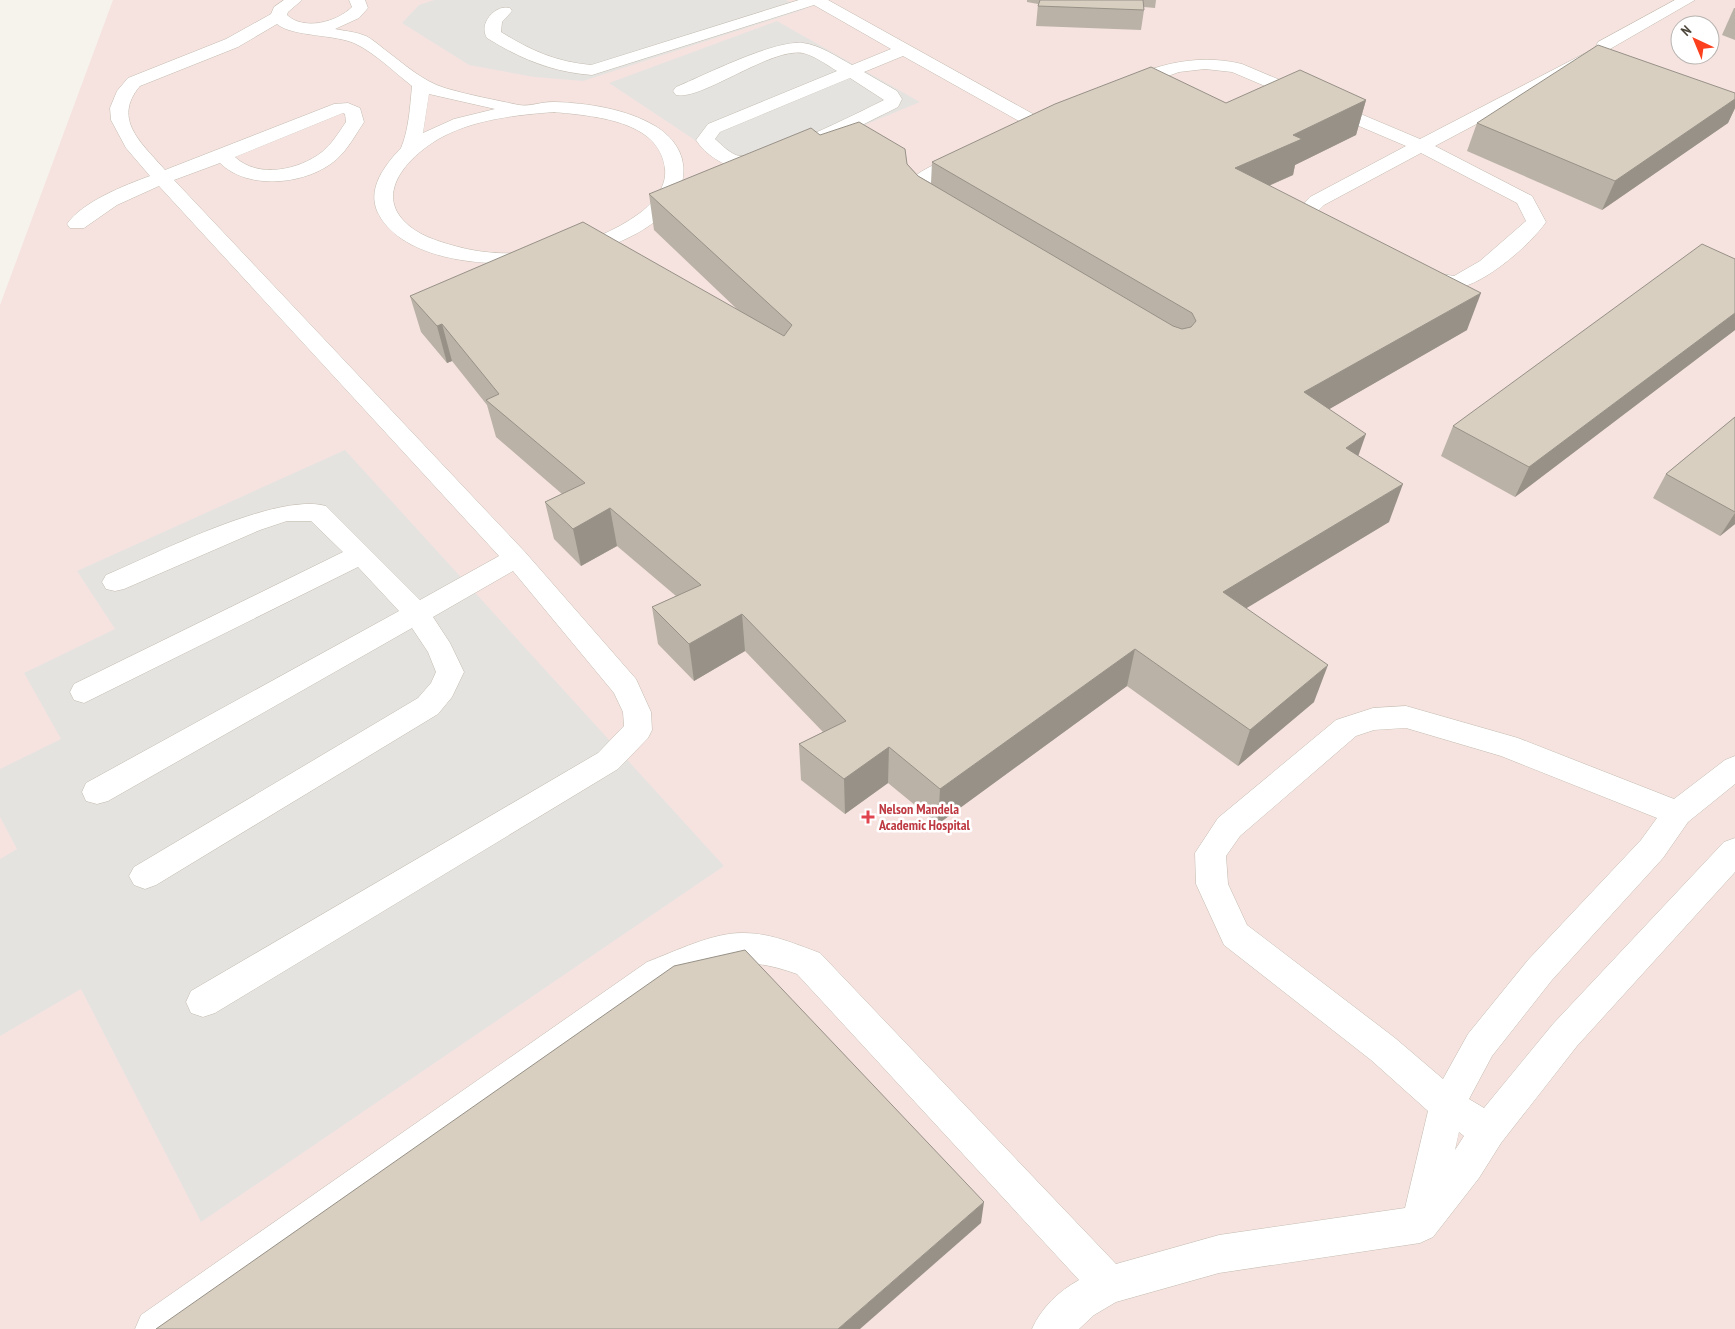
<svg xmlns="http://www.w3.org/2000/svg" width="1735" height="1329" font-family="'PT Sans Narrow',sans-serif">
<style>
.medical{fill:#f6e3e0;fill-rule:evenodd}
.parking{fill:#e5e3e0}
.lines{fill:none;stroke-linecap:round;stroke-linejoin:round}
.minor-casing{stroke:#c2bbae;stroke-width:1}
.minor{fill:#fff;fill-rule:evenodd}
.wall{fill:#bab2a6}
.shaded-wall{fill:#979187}
.building{fill:#d8cfc1;stroke:#979187}
.health-dot{fill:#e0444e;stroke:#fff;stroke-width:2}
.labels{text-anchor:middle;dominant-baseline:central;stroke-width:5;stroke-linejoin:round;paint-order:stroke}
.health-label{font-size:14px;font-weight:bold;fill:#be3a42;stroke:#fff;text-anchor:start}
</style>
<rect width="100%" height="100%" fill="#f6f3ec"/>
<path class="medical" d="M113,0H1735V1329H0V305ZM1680,25H1710V55H1680Z"/>
<g class="parking">
<polygon points="434,0 786,0 805,9 583,81 534,77 469,65 402,23 419,5"/>
<polygon points="777,21 920,102 746,174 609,83"/>
<polygon points="345,450 724,866 201,1222 81,989 0,1036 0,859 17,849 0,817 0,769 61,739 24,673 115,629 77,571"/>
</g>
<g class="lines">
<g class="minor-casing">
<g id="minor">
<path d="M284,0H302L288,12L287,15C304,31 337,22 352,7L349,0H365L368,8L359,18L335,29C345,31 357,32 366,36C372,39 379,45 384,49C403,63 422,81 445,88C468,95 496,100 519,105C529,107 544,101 555,102C587,103 627,109 655,126C669,134 681,148 683,164C696,267 418,302 377,211C369,191 380,173 392,158C395,154 399,151 401,148C409,129 410,106 412,86C394,72 376,54 356,44C336,34 292,37 277,24L238,47L140,86C111,120 143,144 165,170L334,104L348,103L360,108L364,122C356,134 348,149 337,159C308,185 248,191 220,163L174,180L525,552L636,679L651,712L652,730L648,738L618,769L215,1013L203,1017L191,1013L186,1002L191,991L598,753L624,726L623,712L614,693L513,571L433,617L450,643L464,672L452,697L438,714L156,885L145,889L134,885L129,876L134,867L418,698L431,683L436,672L428,652L412,628L108,801L97,804L86,801L82,792L86,783L399,611L358,567L84,703L74,700L70,692L74,684L343,552L311,521H287L260,530L124,589L115,591L106,589L102,582L106,575C156,554 276,492 326,506L420,600L499,556L159,186L117,205L84,228H70L67,224C82,202 125,185 150,176L126,148L111,120L110,108L117,91L128,78L226,39L271,14L274,7ZM429,94L495,109L454,119L423,133ZM554,112C593,116 660,120 665,169C667,187 653,203 640,213C590,250 514,263 455,246C437,241 417,235 404,221C373,189 415,151 444,136C477,119 517,115 554,112ZM343,113L345,114L346,122C339,132 332,144 322,152C299,170 258,179 235,157Z"/>
<path d="M799,0H828L1042,119L1060,112L1066,113L1069,117C1063,126 1045,132 1035,130L903,56L864,72L897,91L902,99L898,107C864,124 776,170 741,168C724,167 705,154 696,140L708,124L837,71C827,65 815,56 803,53C771,47 701,101 676,95L673,91L676,87C705,75 773,40 803,43C820,45 837,57 852,65L891,49L814,5L592,75C552,72 521,59 487,38C478,24 495,4 510,8L512,11L502,22L501,32C530,50 556,62 591,65ZM850,78L884,100C858,113 765,160 740,156C731,155 722,145 715,139L720,132Z"/>
<path d="M1675,0H1695L1610,49L1607,55L1435,146L1532,196L1546,222C1530,245 1485,284 1457,288C1444,291 1429,285 1416,281L1413,277L1416,273L1423,271L1454,276L1480,261L1526,221L1517,203L1421,153L1324,205L1318,211L1320,220L1337,234L1334,238C1317,243 1299,227 1298,210L1310,197L1406,146L1232,72L1205,69L1179,72L1124,92L1118,91L1115,87C1120,81 1128,78 1135,75C1170,61 1205,55 1242,64L1420,139L1595,48L1598,42Z"/>
<path d="M966,153L973,155L975,159L973,163L935,180L926,187L927,197L937,208L934,212C915,217 909,201 906,185C918,169 948,158 966,153Z"/>
<path d="M1406,706L1518,738L1674,799L1725,760L1735,756V784L1688,822L1663,858L1552,980L1492,1056L1469,1099L1484,1108L1553,1024L1724,842L1735,838V872L1577,1046L1501,1143L1479,1178L1433,1237L1420,1243L1219,1273L1116,1302L1094,1315L1079,1329H1032C1041,1308 1059,1291 1079,1280L797,974C744,955 721,963 671,982L188,1329H135L141,1315L647,962C676,951 714,932 744,933C771,933 795,944 820,953L1116,1264L1219,1235L1405,1208L1428,1111L1371,1060L1224,945L1196,884L1195,853L1218,818L1336,720L1373,708ZM1406,728L1501,756L1657,818L1641,840L1528,960L1468,1034L1443,1079L1395,1038L1247,925L1228,884L1226,856L1240,836L1356,736L1374,730ZM1459,1132L1464,1136L1455,1150Z"/>
</g>
</g>
<use href="#minor" class="minor"/>
</g>
<g class="wall">
<polygon points="1027,0 1156,0 1155,8 1144,7 1144,10 1141,30 1036,26 1038,4 1027,2"/>
<polygon points="1734,8 1735,8 1735,40 1722,35"/>
<polygon points="1735,93 1735,108 1728,123 1602,210 1467,151 1477,123"/>
<polygon points="1366,100 1356,135 1295,165 1293,175 1269,186 1467,330 1329,409 1358,456 1389,522 1246,608 1314,702 1238,766 1127,686 938,824 888,783 845,814 801,780 799,744 823,732 745,651 694,681 658,644 652,607 676,596 617,546 581,566 554,539 545,502 562,494 496,437 487,405 452,361 447,363 421,332 410,296 739,311 654,230 649,194 820,135 907,164 918,176 931,183 932,162 1226,103"/>
<polygon points="1735,259 1735,330 1515,497 1441,456 1453,426"/>
<polygon points="1735,417 1735,524 1720,536 1653,498 1666,474"/>
</g>
<g class="shaded-wall">
<polygon points="1735,99 1735,108 1728,123 1602,210 1615,181"/>
<polygon points="1366,100 1356,135 1295,165 1293,175 1227,204 1235,168 1293,135"/>
<polygon points="1481,293 1467,330 1293,430 1304,392"/>
<polygon points="1735,313 1735,330 1515,497 1529,467"/>
<polygon points="442,324 452,361 447,363 437,326"/>
<polygon points="1366,434 1353,471 1346,448"/>
<polygon points="1403,484 1389,522 1212,629 1223,592"/>
<polygon points="610,508 617,546 581,566 573,529"/>
<polygon points="1735,513 1735,524 1720,536"/>
<polygon points="742,614 745,651 694,681 689,644"/>
<polygon points="1135,649 1127,686 938,824 940,789"/>
<polygon points="1328,665 1314,702 1238,766 1250,730"/>
<polygon points="889,747 888,783 845,814 844,779"/>
<polygon points="984,1202 981,1223 860,1329 838,1329"/>
</g>
<g class="building">
<polygon points="1040,0 1143,0 1144,10 1038,6"/>
<polygon points="1598,45 1735,93 1735,99 1615,181 1477,123"/>
<polygon points="1151,67 1226,103 1300,70 1366,100 1293,135 1302,139 1235,168 1481,293 1304,392 1366,434 1346,448 1403,484 1223,592 1328,665 1250,730 1135,649 940,789 889,747 844,779 799,744 846,721 742,614 689,644 652,607 701,585 610,508 573,529 545,502 585,483 486,400 499,394 442,324 437,326 410,296 583,222 784,336 792,325 649,194 811,128 820,135 859,122 905,149 907,164 918,176 1173,326 1182,329 1191,327 1196,321 1192,313 932,162 1055,104"/>
<polygon points="1702,244 1735,259 1735,313 1529,467 1453,426"/>
<polygon points="1735,417 1735,512 1666,474"/>
<polygon points="745,950 984,1202 838,1329 156,1329 674,966"/>
</g>
<path class="health-dot" d="M865.5 809.5h5v5h5v5h-5v5h-5v-5h-5v-5h5z"/>
<g class="labels">
<g class="health-label">
<text x="879" y="809">Nelson Mandela<tspan x="879" dy="16">Academic Hospital</tspan></text>
</g>
</g>
<g transform="translate(1695 40) rotate(316)"><circle r="24" fill="#ffffff" stroke="#b7b4b0"/>
<path d="M0-4L9 19L0 12L-9 19Z" fill="#fc3f1d"/>
<text y="-8" font-size="14" font-weight="bold" text-anchor="middle" fill="#4b4439">N</text>
</g>
</svg>
